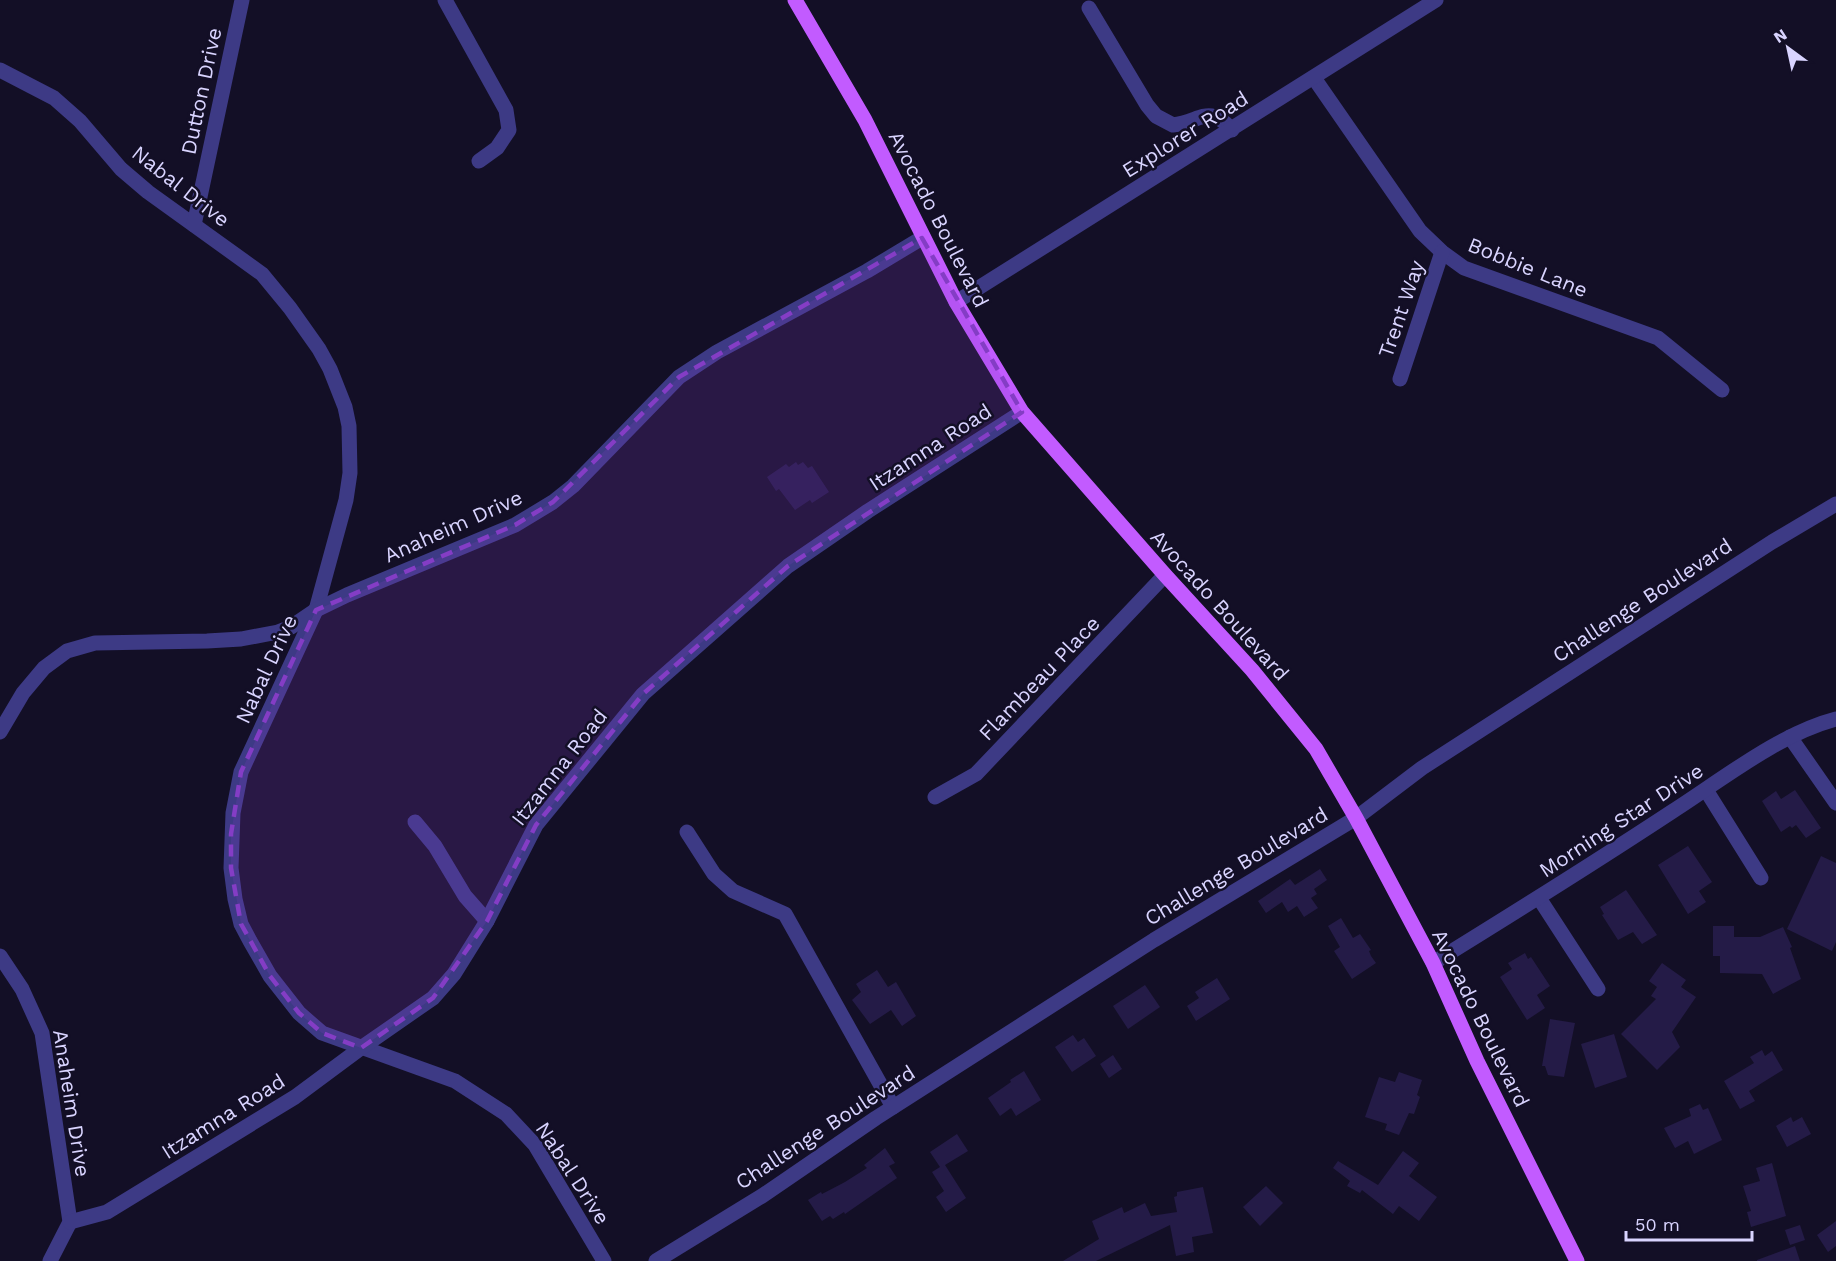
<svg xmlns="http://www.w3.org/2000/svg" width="1836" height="1261" font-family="'Work Sans',sans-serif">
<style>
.building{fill:#241b47}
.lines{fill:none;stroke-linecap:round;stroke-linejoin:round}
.minor{stroke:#3d3a85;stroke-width:15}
.major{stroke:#c25bff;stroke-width:15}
.marked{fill:#843dc5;fill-opacity:0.2;stroke:#843dc5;stroke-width:4.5;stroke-dasharray:12 8;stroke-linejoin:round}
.labels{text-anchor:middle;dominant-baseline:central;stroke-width:5;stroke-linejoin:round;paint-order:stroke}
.street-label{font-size:21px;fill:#d9d4ff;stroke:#130f26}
</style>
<rect width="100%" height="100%" fill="#130f26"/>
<g class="building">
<polygon points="796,462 798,465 803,462 808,468 812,466 829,492 812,503 810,500 795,510 779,489 776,491 767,477 786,464 789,467"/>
<polygon points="1795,790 1821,828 1806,838 1796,825 1792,828 1790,826 1781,832 1762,801 1776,791 1781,799"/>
<polygon points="1688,846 1712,882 1699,891 1706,902 1688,914 1658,865"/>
<polygon points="1821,856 1836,863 1836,942 1832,951 1787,929"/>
<polygon points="1320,869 1327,880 1314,889 1317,894 1311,898 1318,908 1304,917 1297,906 1288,912 1282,902 1266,913 1258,901 1290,879 1295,885"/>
<polygon points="1626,890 1657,935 1642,944 1633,932 1618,940 1602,915 1604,914 1600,907"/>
<polygon points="1341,918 1353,938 1360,934 1371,950 1369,951 1371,956 1376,963 1352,979 1334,951 1340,947 1328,926"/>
<polygon points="1713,926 1734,926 1734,937 1760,937 1783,927 1792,947 1790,948 1801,979 1773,994 1762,974 1720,973 1720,956 1713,956"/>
<polygon points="1525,953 1528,959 1531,957 1550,986 1537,995 1545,1008 1527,1020 1500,977 1512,969 1508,963"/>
<polygon points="1662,963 1686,980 1681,987 1696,997 1672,1032 1680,1047 1657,1070 1621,1034 1656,999 1651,996 1657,987 1649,981"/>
<polygon points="877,970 888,987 896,982 916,1016 902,1026 891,1010 870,1024 852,1000 861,992 856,984"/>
<polygon points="1217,978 1230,999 1196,1021 1187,1006 1199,998 1195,992"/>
<polygon points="1145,985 1160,1007 1128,1029 1113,1006"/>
<polygon points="1550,1019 1575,1023 1564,1077 1548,1075 1545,1066 1542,1066"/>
<polygon points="1614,1034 1627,1077 1595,1088 1581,1044"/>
<polygon points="1073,1035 1078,1042 1084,1038 1096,1056 1072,1072 1055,1047"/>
<polygon points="1762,1050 1765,1056 1772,1051 1783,1070 1749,1091 1755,1101 1740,1109 1724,1081 1754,1063 1750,1057"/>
<polygon points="1113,1055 1122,1069 1109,1078 1100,1064"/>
<polygon points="1024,1071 1041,1100 1016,1116 1011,1108 1000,1116 988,1098 1011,1082 1010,1080"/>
<polygon points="1399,1072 1422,1080 1417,1095 1420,1097 1414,1114 1409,1113 1399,1135 1385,1130 1387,1124 1365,1117 1379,1077 1395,1082"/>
<polygon points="1700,1104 1703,1110 1708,1108 1722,1140 1694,1154 1688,1141 1675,1148 1664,1128 1691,1116 1689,1109"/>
<polygon points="1791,1117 1793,1122 1802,1117 1811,1134 1787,1147 1776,1126"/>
<polygon points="957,1134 968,1151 945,1165 966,1198 946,1212 936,1197 944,1191 932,1172 940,1167 930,1152"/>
<polygon points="885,1148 895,1163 889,1166 897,1178 845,1214 844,1212 833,1219 830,1216 822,1221 808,1200 821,1192 822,1194 845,1182 867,1168 864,1165"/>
<polygon points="1403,1151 1419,1163 1409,1176 1437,1197 1419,1221 1399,1206 1393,1214 1362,1190 1360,1193 1347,1186 1350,1181 1333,1168 1338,1161 1378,1185"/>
<polygon points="1772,1163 1786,1216 1751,1227 1747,1212 1751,1211 1743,1186 1760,1181 1756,1168"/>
<polygon points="1266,1186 1283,1203 1260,1226 1243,1207"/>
<polygon points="1203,1187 1213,1233 1192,1237 1194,1252 1176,1256 1170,1225 1096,1261 1063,1261 1099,1239 1092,1221 1122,1207 1124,1213 1145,1203 1151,1216 1177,1212 1174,1197 1177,1196 1177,1192"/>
<polygon points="1836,1221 1836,1246 1828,1252 1817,1235"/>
<polygon points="1800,1225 1805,1240 1790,1245 1785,1230"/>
<polygon points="1795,1246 1800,1261 1757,1261 1757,1260"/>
</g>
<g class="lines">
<g class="minor">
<polyline points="445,0 506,110 509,130 497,148 479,161"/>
<path d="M1089,8L1147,105L1156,116L1173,125C1201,122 1208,103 1232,130"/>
<polyline points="0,70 54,98 80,121 121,169 148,192 262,274 290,308 319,349 330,369 345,407 349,426 350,473 346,500 316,610 241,772 233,813 231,868 235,899 241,924 250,941 270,976 299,1013 322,1033 455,1081 506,1114 535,1145 604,1261"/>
<polyline points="1314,78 1420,231 1442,252 1464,268 1658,338 1722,390"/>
<polyline points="194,225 242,0"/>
<polyline points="956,302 1436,0"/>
<polyline points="1400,379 1442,252"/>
<polyline points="0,732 23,693 44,668 67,651 95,643 207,641 241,639 278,632 291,627 316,610 347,595 515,525 553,502 573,486 679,377 717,352 867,271 922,238"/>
<polyline points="1790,737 1836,803"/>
<polyline points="1706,790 1761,878"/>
<polyline points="935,797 976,774 1165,575"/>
<polyline points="415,822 435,846 465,896 487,921"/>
<polyline points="687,832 714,874 733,891 785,914 893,1107"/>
<polyline points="1539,898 1598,989"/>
<polyline points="0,956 22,989 42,1033 70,1222 50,1261"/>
<path d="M1433,963C1514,913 1594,863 1673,811C1723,779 1779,734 1836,719"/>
<polyline points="70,1222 107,1212 295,1097 361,1048 433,998 454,974 487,921 536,825 643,694 788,566 868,511 1022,412"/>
<polyline points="656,1261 762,1196 876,1118 1154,940 1356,818 1422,768 1772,542 1836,504"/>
</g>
<polyline class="major" points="795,0 865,120 956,302 1022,412 1165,575 1252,670 1316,749 1356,818 1433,963 1477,1061 1577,1261"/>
</g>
<path class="marked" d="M922,238L1022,412L788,566L643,694L536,825L487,921L433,998L361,1048L322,1033L299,1013L270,976L241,924L231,868V834L241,772L316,610L515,525L553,502L679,377Z"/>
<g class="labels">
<g class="street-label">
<text transform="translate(201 91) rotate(-78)">Dutton Drive</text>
<text transform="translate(1185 134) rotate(-32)">Explorer Road</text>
<text transform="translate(181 186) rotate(38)">Nabal Drive</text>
<text transform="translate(939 219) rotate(63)">Avocado Boulevard</text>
<text transform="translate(1528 267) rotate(22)">Bobbie Lane</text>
<text transform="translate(1401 309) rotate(-71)">Trent Way</text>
<text transform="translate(930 447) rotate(-33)">Itzamna Road</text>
<text transform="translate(453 526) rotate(-24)">Anaheim Drive</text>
<text transform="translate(1642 600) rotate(-33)">Challenge Boulevard</text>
<text transform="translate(1220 605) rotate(48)">Avocado Boulevard</text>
<text transform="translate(266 669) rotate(-65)">Nabal Drive</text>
<text transform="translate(1039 678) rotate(-46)">Flambeau Place</text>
<text transform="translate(559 767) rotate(-52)">Itzamna Road</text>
<text transform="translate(1621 820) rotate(-33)">Morning Star Drive</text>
<text transform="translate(1236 866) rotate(-31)">Challenge Boulevard</text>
<text transform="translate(1481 1018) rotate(64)">Avocado Boulevard</text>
<text transform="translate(72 1103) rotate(81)">Anaheim Drive</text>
<text transform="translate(223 1116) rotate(-32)">Itzamna Road</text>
<text transform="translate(825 1127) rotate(-33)">Challenge Boulevard</text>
<text transform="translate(573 1173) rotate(57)">Nabal Drive</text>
</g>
</g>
<g transform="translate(1788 48) rotate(327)" stroke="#130f26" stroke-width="4.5" paint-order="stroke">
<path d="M0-4.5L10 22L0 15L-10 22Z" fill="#d9d4ff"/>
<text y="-9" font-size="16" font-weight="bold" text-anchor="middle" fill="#d9d4ff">N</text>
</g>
<path d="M1626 1231v9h126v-9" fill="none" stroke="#d9d4ff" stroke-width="3"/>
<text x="1635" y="1231" font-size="18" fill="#d9d4ff" stroke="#130f26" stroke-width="4.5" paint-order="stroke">50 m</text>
</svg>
